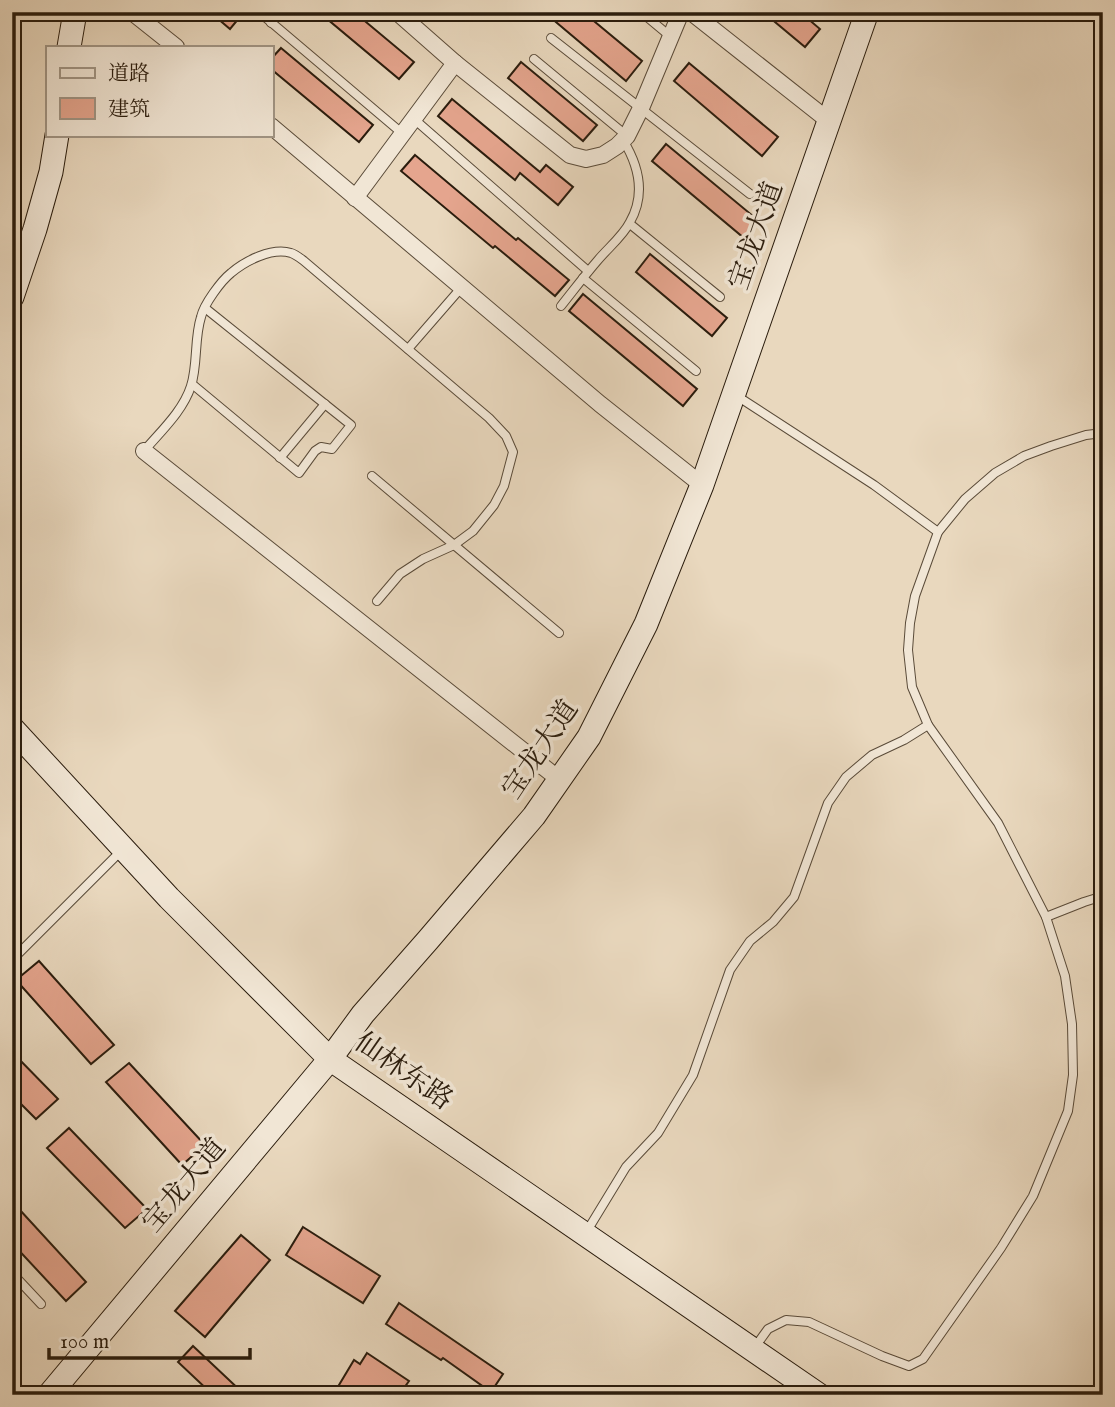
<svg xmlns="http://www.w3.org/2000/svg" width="1115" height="1407" font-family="'IM FELL English','Noto Serif SC',serif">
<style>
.building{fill:#e5a58e;stroke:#2a1c0d;stroke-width:2}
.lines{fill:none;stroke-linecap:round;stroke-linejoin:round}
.lane-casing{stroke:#5a4b39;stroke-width:10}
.street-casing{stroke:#5a4b39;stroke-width:18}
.secondary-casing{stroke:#2a1c0d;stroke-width:25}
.lane{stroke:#f1e6d5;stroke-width:8}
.street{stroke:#f1e6d5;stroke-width:16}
.secondary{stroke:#f1e6d5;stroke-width:23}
.labels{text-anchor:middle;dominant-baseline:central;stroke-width:7;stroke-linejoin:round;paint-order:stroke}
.street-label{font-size:28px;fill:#2a1c0d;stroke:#f1e6d5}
</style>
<rect width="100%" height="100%" fill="#e9d8be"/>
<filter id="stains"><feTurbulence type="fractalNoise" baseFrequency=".00286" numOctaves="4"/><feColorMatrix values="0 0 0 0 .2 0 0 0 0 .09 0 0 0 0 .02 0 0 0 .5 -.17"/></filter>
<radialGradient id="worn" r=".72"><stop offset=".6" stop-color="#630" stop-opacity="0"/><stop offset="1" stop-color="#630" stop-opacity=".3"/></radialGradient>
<g class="building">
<polygon points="210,12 244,12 230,29"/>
<polygon points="331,12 354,12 414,62 399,79 326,18"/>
<polygon points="544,12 583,12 642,61 626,81"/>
<polygon points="763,12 800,12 820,29 805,47"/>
<polygon points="281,48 373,125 359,142 271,69 271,59"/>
<polygon points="521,62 597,125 583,141 508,78"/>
<polygon points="689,63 778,137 762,156 674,81"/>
<polygon points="452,99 540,172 546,165 573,187 558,205 520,173 515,180 438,116"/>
<polygon points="666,144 759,221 744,238 652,161"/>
<polygon points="415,155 516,240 518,238 569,280 555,296 495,246 493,248 401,171"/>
<polygon points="650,254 727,318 712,336 636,272"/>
<polygon points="583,294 697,389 683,406 569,311"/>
<polygon points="39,961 114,1045 91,1064 16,980"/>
<polygon points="12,1052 58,1099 36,1119 12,1095"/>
<polygon points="129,1063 205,1145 182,1165 106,1082"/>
<polygon points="69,1128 147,1209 125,1228 47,1148"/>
<polygon points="19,1209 86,1282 66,1301 12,1243 12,1215"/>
<polygon points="303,1227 380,1276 363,1303 286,1255"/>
<polygon points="241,1235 270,1260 205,1337 175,1311"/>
<polygon points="399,1303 503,1374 491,1392 443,1358 441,1360 386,1324"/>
<polygon points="193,1346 245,1395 213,1395 178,1362"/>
<polygon points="367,1353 409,1381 399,1395 333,1395 354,1360 360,1364"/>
</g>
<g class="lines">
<g class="lane-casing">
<g id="lane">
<polyline points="259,12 403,134"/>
<polyline points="641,12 671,37"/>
<polyline points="271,23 280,12"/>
<polyline points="551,38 750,194"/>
<polyline points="534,59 627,136"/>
<polyline points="414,119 588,271"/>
<polyline points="630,224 720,297"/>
<polyline points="583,278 696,371"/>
<path d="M561,306C573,291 585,275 598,260C608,248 623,236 630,222C646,194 639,166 623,140"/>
<polyline points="408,349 461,288"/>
<polyline points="192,384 299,473 315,451 321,447 332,449 351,425 205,308"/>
<polyline points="737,396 874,485 938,532"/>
<path d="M144,451C161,431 183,411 191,386C198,364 194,339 201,317C204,304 221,281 231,273C245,261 272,247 291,253C295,254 300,258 304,261L489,418L506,436L513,452L504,486L494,505L473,531L454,545L423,559L400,574L377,601"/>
<polyline points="280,458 325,404"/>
<polyline points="372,476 559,633"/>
<polyline points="1046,917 1084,902 1103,896"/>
<polyline points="12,960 121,851"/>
<polyline points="587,1231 626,1167 658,1133 693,1075 730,970 750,941 773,922 794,897 828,803 846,777 872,755 904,740 928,725"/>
<polyline points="12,1273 41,1304"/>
<polyline points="755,1347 768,1329 786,1320 809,1322 882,1356 909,1366 923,1359 1001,1248 1033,1196 1068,1111 1073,1075 1072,1024 1065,976 1046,917 998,823 928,725 912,687 908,650 910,623 915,596 938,532 965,499 995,473 1024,456 1051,446 1086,435 1103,433"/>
</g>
</g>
<g class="street-casing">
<g id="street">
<polyline points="132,12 176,47"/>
<polyline points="397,12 455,63 570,155 586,159 603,155 617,146 627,136 641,108 681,12"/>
<polyline points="691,12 829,121"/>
<polyline points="271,126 600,404 702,485"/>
<polyline points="355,198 455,63"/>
<polyline points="144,451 560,780"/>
</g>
</g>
<g class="secondary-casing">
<g id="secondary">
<polyline points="69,47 75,12"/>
<polyline points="12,297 35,229 51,172 57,135"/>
<polyline points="12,728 169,898 330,1059 819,1395"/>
<polyline points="49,1395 330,1059 363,1014 428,940 534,816 589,737 646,624 702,485 867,12"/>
</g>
</g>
<use href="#lane" class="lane"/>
<use href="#street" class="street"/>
<use href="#secondary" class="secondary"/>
</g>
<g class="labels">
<g class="street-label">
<text transform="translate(757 236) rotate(-71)">宝龙大道</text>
<text transform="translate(541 750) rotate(-56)">宝龙大道</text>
<text transform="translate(403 1072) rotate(35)">仙林东路</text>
<text transform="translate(185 1186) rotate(-50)">宝龙大道</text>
</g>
</g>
<rect width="1115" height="1407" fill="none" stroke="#e9d8be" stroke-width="42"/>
<rect x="14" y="14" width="1087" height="1379" fill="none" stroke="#2a1c0d" stroke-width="3.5"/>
<rect x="21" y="21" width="1073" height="1365" fill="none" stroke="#2a1c0d" stroke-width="2"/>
<rect x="46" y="46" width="228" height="91" fill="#f1e6d5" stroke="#a19585" stroke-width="2"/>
<rect x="60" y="68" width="35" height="10" fill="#f1e6d5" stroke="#a19585" stroke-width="2"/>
<text x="108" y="80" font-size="21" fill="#2a1c0d">道路</text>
<rect x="60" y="98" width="35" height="21" fill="#e5a58e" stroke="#a19585" stroke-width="2"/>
<text x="108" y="116" font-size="21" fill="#2a1c0d">建筑</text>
<path d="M49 1348v10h201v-10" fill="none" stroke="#2a1c0d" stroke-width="3.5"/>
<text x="60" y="1348" font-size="21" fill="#2a1c0d" stroke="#f1e6d5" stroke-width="5" paint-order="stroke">100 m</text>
<rect width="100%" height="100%" filter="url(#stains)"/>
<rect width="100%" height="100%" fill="url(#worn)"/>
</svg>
